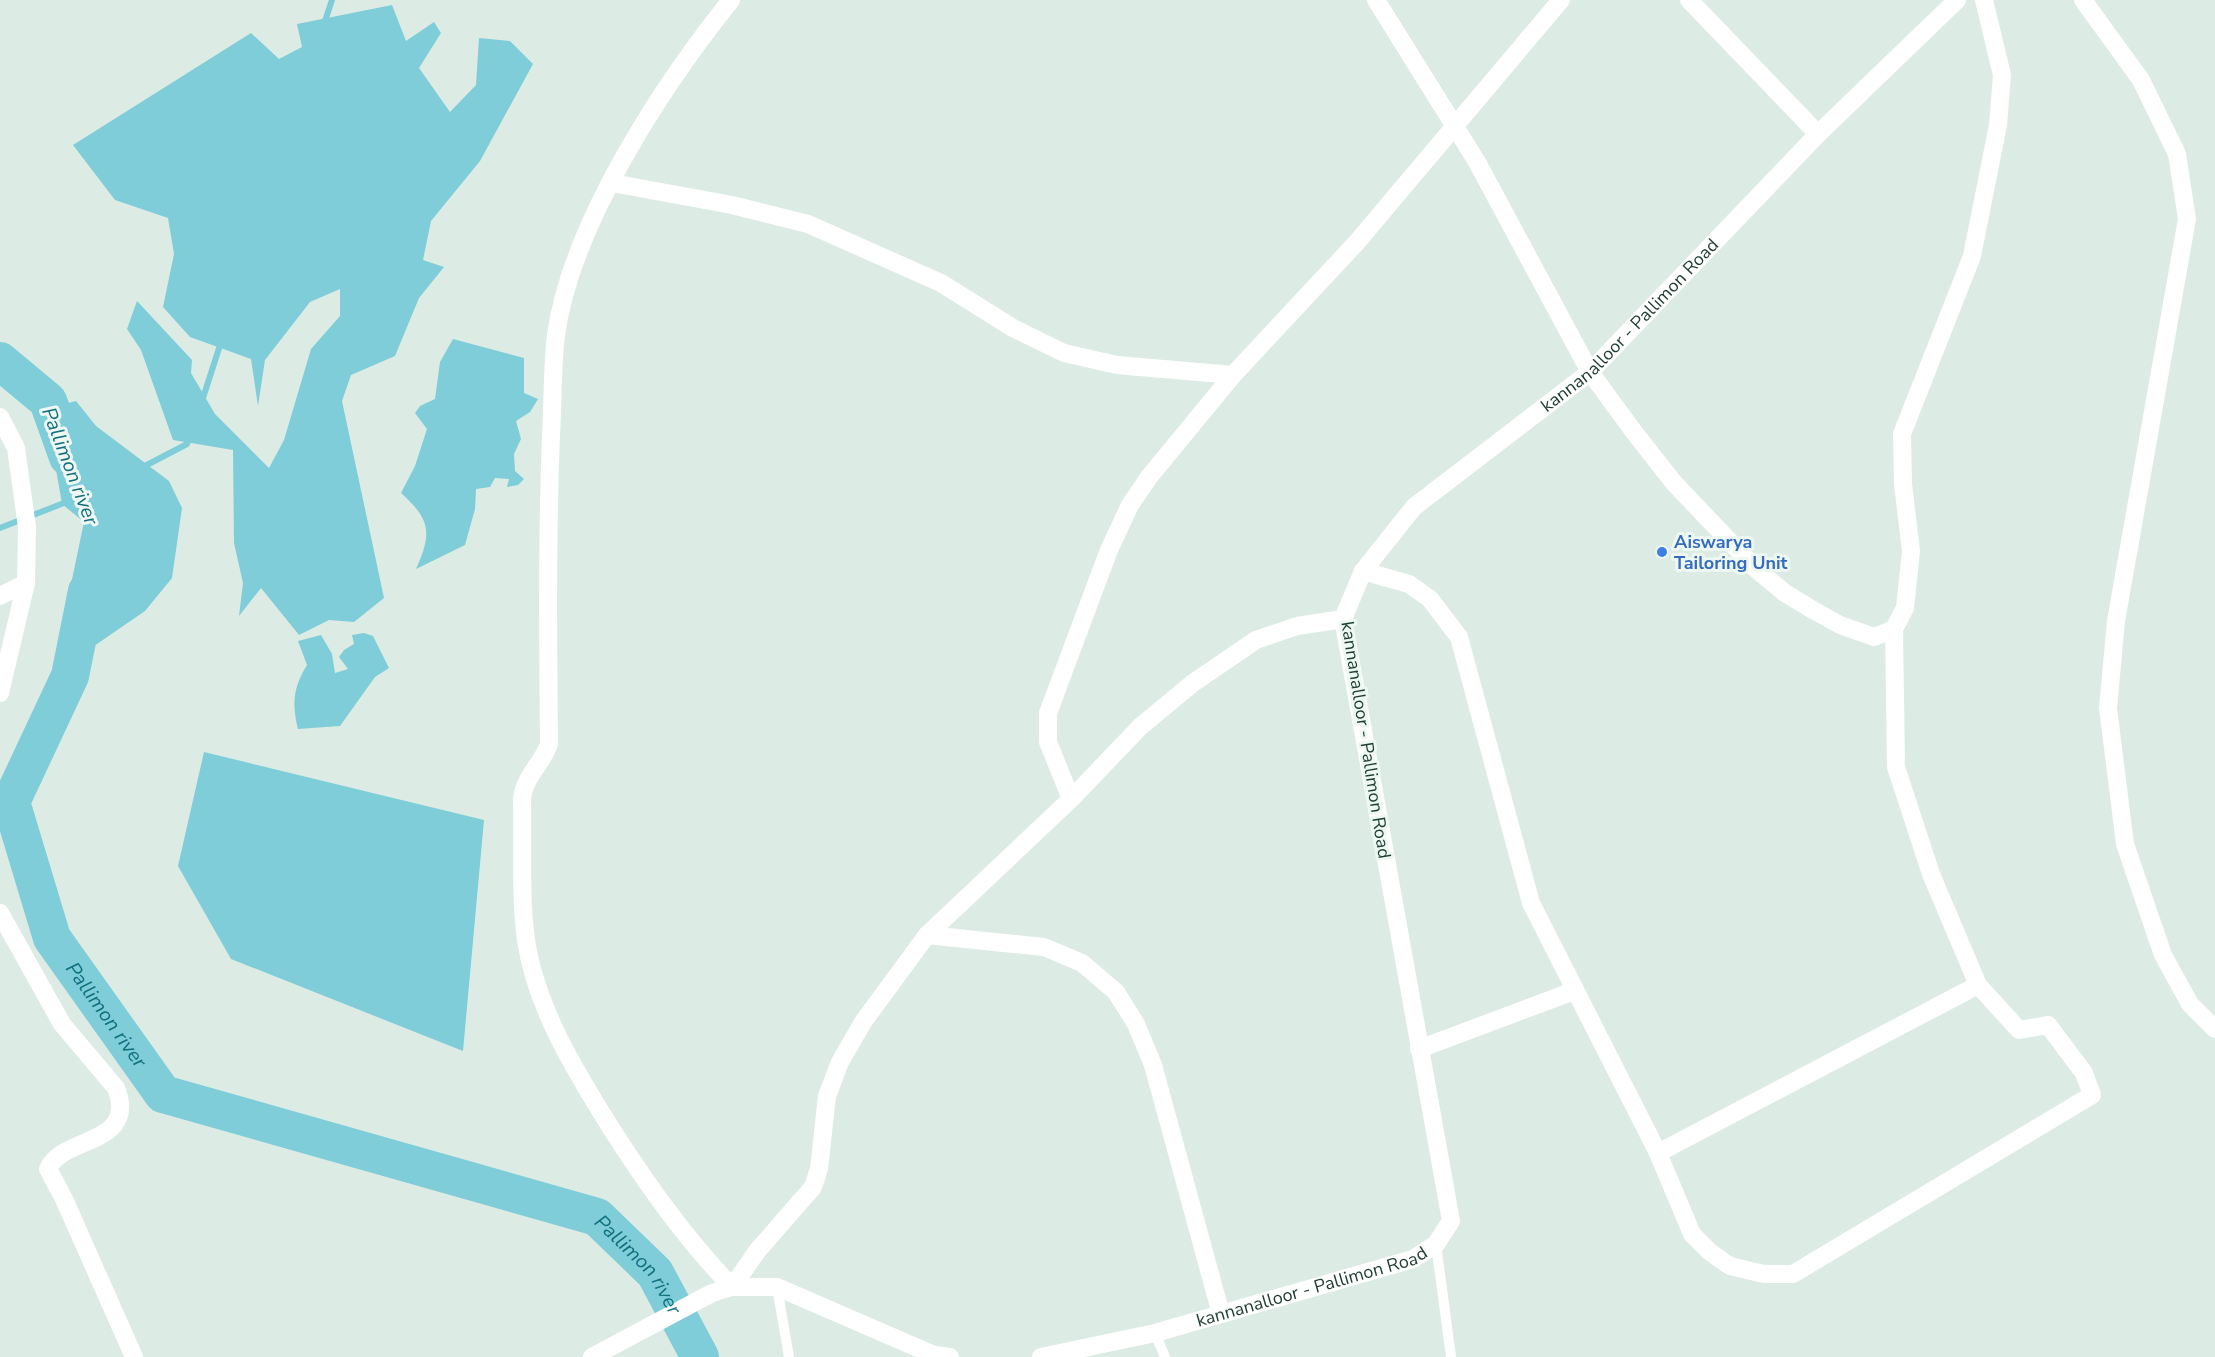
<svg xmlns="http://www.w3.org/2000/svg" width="2215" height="1357" font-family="'Nunito Sans',sans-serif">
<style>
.water{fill:#7ecdd8}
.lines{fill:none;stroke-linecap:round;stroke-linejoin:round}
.stream{stroke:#7ecdd8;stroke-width:6}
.river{stroke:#7ecdd8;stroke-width:38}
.service{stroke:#fff;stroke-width:10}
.minor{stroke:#fff;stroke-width:18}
.tertiary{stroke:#fff;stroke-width:18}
.shop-dot{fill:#3f7fe0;stroke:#eef8f3;stroke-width:2}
.labels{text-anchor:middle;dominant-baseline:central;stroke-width:6;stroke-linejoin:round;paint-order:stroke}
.street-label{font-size:18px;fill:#1d3d33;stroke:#eef8f3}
.shop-label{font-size:18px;font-weight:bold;fill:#366cbe;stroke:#eef8f3;text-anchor:start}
.water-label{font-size:20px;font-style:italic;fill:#11707e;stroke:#eef8f3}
</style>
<rect width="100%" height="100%" fill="#ddebe5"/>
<g class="water">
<polygon points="392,5 406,41 434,22 441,33 419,68 450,112 476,85 479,38 510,41 533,64 480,161 431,221 423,260 444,267 419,298 395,356 351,375 342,401 384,598 354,622 329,620 299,635 261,588 239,616 243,583 234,543 233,450 173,440 141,350 127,329 137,301 192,360 191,373 215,414 269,468 284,440 311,349 340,316 340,289 310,302 265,360 258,406 251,359 190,337 163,307 174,254 168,218 115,200 73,145 251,33 279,59 302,47 297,24"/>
<path d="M453,339L524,358V393L538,399L530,412L516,421L521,439L514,454L515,471L524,479L518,485L507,487L509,479L495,478L490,487L476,489L475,509L465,545L416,569C432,533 431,520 401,493L415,466L427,429L415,413L420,406L435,399L440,362Z"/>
<polygon points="76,401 96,426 169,481 182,508 172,578 145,611 94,646 60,637 84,522 62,504 54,458 41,410"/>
<path d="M364,633L373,636L389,668L375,677L340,726L298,729C292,703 293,688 307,665L298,641L321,635L332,654L335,673L348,669L339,657L344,650L354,644L352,635Z"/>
<polygon points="204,752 484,820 463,1051 231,959 178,866"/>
</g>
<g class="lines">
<g class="stream">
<polyline points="324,24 332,0"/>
<polyline points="202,401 222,339"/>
<polyline points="143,467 187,444 190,436"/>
<polyline points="0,528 69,501"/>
</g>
<g class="river">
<polyline points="0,361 48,401 68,457"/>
<path id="s1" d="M87,591L70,676L11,802L52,938L163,1094L597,1217L655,1273L700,1357"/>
</g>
<g class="service">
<polyline points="1436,1244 1451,1357"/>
<polyline points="777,1287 789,1357"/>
<polyline points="1155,1333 1165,1357"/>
</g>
<g class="minor">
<path d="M731,0C662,86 571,225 556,335C552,368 553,402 551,435C547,538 548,641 549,744C541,766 525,775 522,799C523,844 520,895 526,940C536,1007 574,1069 609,1125C646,1183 684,1237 732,1287L758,1250L813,1187L819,1169L827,1096L840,1062L863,1022L927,935L1071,799L1141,726L1193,683L1256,640L1297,626L1343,619"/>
<polyline points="1376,0 1477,162 1590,372 1634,432 1674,483 1756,569 1785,593 1813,610 1840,625 1874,637 1894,629 1905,608 1911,551 1903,484 1902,434 1972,256 1998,125 2002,75 1984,0"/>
<polyline points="1689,0 1818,134"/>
<polyline points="2083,0 2141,80 2177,154 2187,219 2116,621 2108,708 2125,844 2163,955 2190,1004 2215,1029"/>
<polyline points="612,183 732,205 808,224 941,283 1013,328 1064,353 1117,365 1233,375"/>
<polyline points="0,417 16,448 27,527 26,583 0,693"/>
<polyline points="1363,571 1409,584 1430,599 1459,637 1531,903 1658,1153 1692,1234 1710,1252 1730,1266 1764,1274 1793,1274 2092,1095 2084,1073 2048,1025 2019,1030 1978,985 1931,874 1896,767 1894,629"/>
<polyline points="0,596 26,583"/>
<polyline points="1071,799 1048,742 1048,713 1109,550 1130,505 1149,477 1233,375 1357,242 1561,0"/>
<path d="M0,913L62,1024L116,1088C139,1146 61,1136 48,1169L64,1199L134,1357"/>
<polyline points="927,935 1044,947 1082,963 1116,992 1136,1024 1153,1065 1221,1314"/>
<polyline points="1419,1049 1574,991"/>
<polyline points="1658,1153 1978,985"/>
</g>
<g class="tertiary">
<polyline points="592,1357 712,1293 732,1287 777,1287 934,1355 950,1357"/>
<path id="s2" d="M1041,1357L1155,1333L1413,1259L1436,1244L1451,1221L1343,619L1363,571L1414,507L1590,372L1818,134L1957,0"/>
</g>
</g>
<circle class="shop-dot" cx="1662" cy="552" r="6"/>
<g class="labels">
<g class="street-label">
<text stroke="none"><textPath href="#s2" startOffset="1468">kannanalloor - Pallimon Road</textPath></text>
<text transform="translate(1366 740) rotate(81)">kannanalloor - Pallimon Road</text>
<text stroke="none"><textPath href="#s2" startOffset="280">kannanalloor - Pallimon Road</textPath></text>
</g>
<g class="shop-label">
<text x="1674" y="542">Aiswarya<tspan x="1674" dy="21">Tailoring Unit</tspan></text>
</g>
<g class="water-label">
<text transform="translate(70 466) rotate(69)">Pallimon river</text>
<text stroke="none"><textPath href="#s1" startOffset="462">Pallimon river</textPath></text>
<text stroke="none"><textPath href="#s1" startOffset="1074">Pallimon river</textPath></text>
</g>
</g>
</svg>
